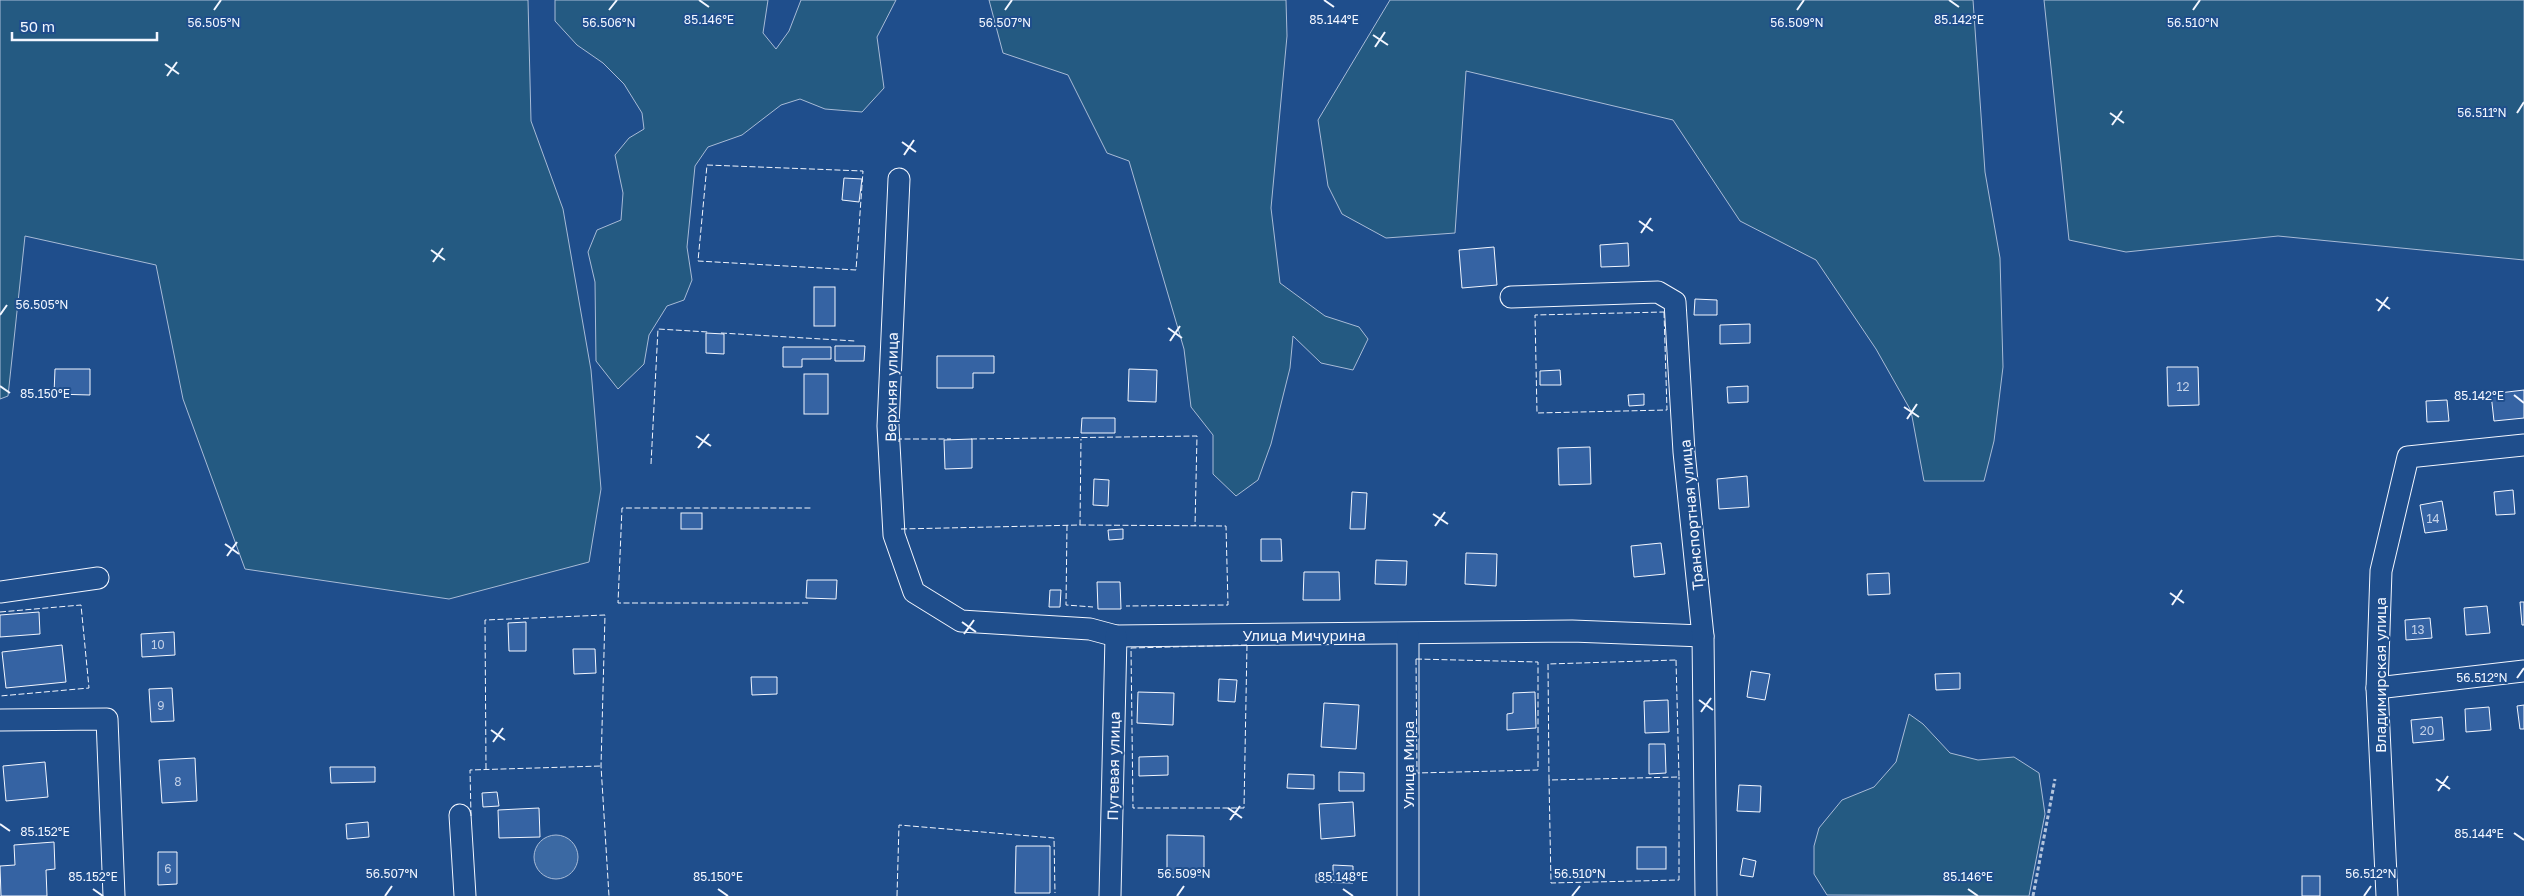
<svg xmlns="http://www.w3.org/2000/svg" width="2524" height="896" font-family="'Golos Text',sans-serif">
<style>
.green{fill:#245a82;stroke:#a8bbd7}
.water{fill:#3b69a3;stroke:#a8bbd7}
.building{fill:#3563a3;stroke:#f2f6ff}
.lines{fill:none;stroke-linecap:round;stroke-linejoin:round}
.minor-casing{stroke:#f2f6ff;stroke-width:23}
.path{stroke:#b3c4dc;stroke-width:3;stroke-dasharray:4 2.5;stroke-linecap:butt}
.minor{stroke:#1f4e8c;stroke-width:21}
.fence{stroke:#f2f6ff;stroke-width:1;stroke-dasharray:6 2.5;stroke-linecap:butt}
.ticks{fill:none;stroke:#f2f6ff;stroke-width:2}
.labels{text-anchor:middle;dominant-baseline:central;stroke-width:4;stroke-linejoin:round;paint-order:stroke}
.number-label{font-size:12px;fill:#c3d1e8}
.street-label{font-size:15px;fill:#f2f6ff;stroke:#1f4e8c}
.ticks-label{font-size:12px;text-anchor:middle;fill:#f2f6ff;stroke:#1f4e8c;stroke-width:4;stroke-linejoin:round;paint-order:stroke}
</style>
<rect width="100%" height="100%" fill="#1f4e8c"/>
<g class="green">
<polygon points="0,0 528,0 531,121 563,209 591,370 601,489 589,562 449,599 245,569 183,399 156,265 25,236 8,396 0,399"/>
<polygon points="555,0 768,0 763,33 776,49 789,31 801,0 896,0 877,37 884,88 862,112 825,109 800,99 781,105 742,135 708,147 695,166 687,247 692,280 684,300 667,306 649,335 644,364 618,389 596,361 595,282 588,252 597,230 621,220 623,193 615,155 629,138 644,129 642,113 624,84 603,63 577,45 555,21"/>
<polygon points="989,0 1286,0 1287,36 1271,208 1280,283 1325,316 1359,327 1368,339 1353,370 1321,363 1293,336 1290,368 1271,444 1258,480 1236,496 1213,474 1213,435 1191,407 1184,349 1129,161 1107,153 1068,75 1003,53"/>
<polygon points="1390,0 1973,0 1985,172 2000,258 2003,367 1994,441 1984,481 1924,481 1911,411 1876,349 1816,260 1740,221 1673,120 1466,71 1455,233 1386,238 1342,214 1328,186 1318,120"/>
<polygon points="2044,0 2524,0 2524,260 2278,236 2126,252 2069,240"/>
<polygon points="1909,714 1923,724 1950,753 1978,760 2014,757 2039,773 2045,814 2029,896 1827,895 1814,874 1814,846 1819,828 1842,800 1874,787 1896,762"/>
</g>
<circle class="water" cx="556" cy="857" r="22"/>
<g class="building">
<polygon points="844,178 862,179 859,202 842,200"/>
<polygon points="1628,243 1629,266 1601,267 1600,245"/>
<polygon points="1494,247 1497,285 1462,288 1459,250"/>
<rect x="814" y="287" width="21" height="39"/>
<polygon points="1695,299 1717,300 1717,315 1694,315"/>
<polygon points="1750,324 1750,343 1720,344 1720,325"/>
<polygon points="706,333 724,334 724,354 706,353"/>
<polygon points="835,346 865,346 864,361 835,361"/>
<polygon points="783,347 831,347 831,359 802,359 802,367 783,367"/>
<polygon points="937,356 994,356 994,373 973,373 973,388 937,388"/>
<polygon points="2167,367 2198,367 2199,405 2168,406"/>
<polygon points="55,369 90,369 90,395 54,394"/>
<polygon points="1129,369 1157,370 1156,402 1128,401"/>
<polygon points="1560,370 1561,385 1540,385 1540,371"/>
<rect x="804" y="374" width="24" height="40"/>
<polygon points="1748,386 1748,402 1728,403 1727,387"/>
<polygon points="2524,390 2524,418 2494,421 2491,394"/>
<polygon points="1644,394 1644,405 1629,406 1628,395"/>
<polygon points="2447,400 2449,421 2427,422 2426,401"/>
<polygon points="1082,418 1115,418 1115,433 1081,433"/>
<polygon points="972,439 972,468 945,469 944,440"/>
<polygon points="1590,447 1591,484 1559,485 1558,448"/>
<polygon points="1747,476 1749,507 1719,509 1717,479"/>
<polygon points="1094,479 1109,480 1108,506 1093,505"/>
<polygon points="2513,490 2515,514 2496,515 2494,492"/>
<polygon points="1352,492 1367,493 1365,529 1350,529"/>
<polygon points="2442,501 2447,530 2425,533 2420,505"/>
<rect x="681" y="513" width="21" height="16"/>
<polygon points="1123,529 1123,539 1109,540 1108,530"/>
<polygon points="1261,539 1281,539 1282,561 1261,561"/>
<polygon points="1661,543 1665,574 1634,577 1631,546"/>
<polygon points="1466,553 1497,554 1496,586 1465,584"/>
<polygon points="1376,560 1407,561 1406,585 1375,584"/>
<polygon points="1304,572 1339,572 1340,600 1303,600"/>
<polygon points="1889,573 1890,594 1868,595 1867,574"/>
<polygon points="807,580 837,580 836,599 806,598"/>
<polygon points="1097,582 1120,582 1121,609 1098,609"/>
<polygon points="1050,590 1061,590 1060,607 1049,607"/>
<polygon points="2520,602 2524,602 2524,625 2522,625"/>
<polygon points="2487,606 2490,633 2466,635 2464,608"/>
<polygon points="39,612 40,634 0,637 0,615"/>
<polygon points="2430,618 2432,638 2406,640 2405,620"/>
<polygon points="526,622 526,651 509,651 508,623"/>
<polygon points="174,632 175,655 142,657 141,634"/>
<polygon points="62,645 66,682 6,688 2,652"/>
<polygon points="573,649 595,649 596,673 574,674"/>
<polygon points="1751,671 1770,674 1765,700 1747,697"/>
<polygon points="1960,673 1960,689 1936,690 1935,674"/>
<polygon points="751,677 777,677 777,694 752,695"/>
<polygon points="1219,679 1237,680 1235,702 1218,701"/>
<polygon points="172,688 174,721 151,722 149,689"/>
<polygon points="1138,692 1174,693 1173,725 1137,723"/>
<polygon points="1535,692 1536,728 1507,730 1507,714 1513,713 1513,693"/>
<polygon points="1668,700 1669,732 1645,733 1644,701"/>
<polygon points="1324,703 1359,705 1356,749 1321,747"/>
<polygon points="2524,705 2524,729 2520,729 2517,706"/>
<polygon points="2489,707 2491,730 2466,732 2465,709"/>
<polygon points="2442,717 2444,740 2413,743 2411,720"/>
<polygon points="1649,744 1665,744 1666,773 1649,774"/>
<polygon points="1168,756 1168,775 1139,776 1139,757"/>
<polygon points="195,758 197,801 162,803 159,760"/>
<polygon points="45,762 48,797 6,801 3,766"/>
<polygon points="330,767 375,767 375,782 331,783"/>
<polygon points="1339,772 1364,773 1364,791 1339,791"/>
<polygon points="1288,774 1314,775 1314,789 1287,788"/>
<polygon points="1739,785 1761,786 1760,812 1737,811"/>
<polygon points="497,792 499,806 483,807 482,793"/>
<polygon points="1353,802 1355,836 1321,839 1319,804"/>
<polygon points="539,808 540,837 499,838 498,810"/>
<polygon points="368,822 369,837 347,839 346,824"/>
<polygon points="1167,835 1204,836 1204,875 1167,875"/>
<polygon points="54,842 55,869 46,870 47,896 1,896 0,866 15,865 14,845"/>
<polygon points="1016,846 1050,846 1050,893 1015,893"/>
<rect x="1637" y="847" width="29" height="22"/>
<polygon points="158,852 177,852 177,884 158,885"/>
<polygon points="1743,858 1756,861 1753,877 1740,875"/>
<polygon points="1333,865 1353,866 1353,883 1316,882 1316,874 1333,875"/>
<rect x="2302" y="876" width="18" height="20"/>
</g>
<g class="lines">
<g class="minor-casing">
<g id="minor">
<polyline points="899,179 888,426 894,535 914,592 961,621 1090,629 1116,636 1572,631 1703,636"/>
<polyline points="1511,297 1658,292 1675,302 1684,452 1703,636 1706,896"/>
<polyline points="0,592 98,578"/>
<polyline points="1408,634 1408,896"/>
<polyline points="2377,688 2524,671"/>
<polyline points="0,720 107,719 114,896"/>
<polyline points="460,815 465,896"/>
<polyline points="1110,896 1116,636"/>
<polyline points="2387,896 2377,688 2381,571 2408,457 2524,445"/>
</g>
</g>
<polyline class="path" points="2033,896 2055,779"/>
<use href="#minor" class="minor"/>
<g class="fence">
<polygon points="707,165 863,171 856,270 698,261"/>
<polygon points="1664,312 1667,410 1537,413 1535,315"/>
<polyline points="721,333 855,341"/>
<polyline points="971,439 1197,436 1195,526"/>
<polyline points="899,442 899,439 951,439"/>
<polyline points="651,464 658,329 708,332"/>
<polyline points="1067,525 1066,605 1093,607"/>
<polyline points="1080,525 1226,526 1228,605 1126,606"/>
<polyline points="901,529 1080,525 1081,439"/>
<polyline points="808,603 618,603 622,508 812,508"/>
<polyline points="0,612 81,605 89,688 0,696"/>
<polygon points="1247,645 1244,808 1133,808 1131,648"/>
<polygon points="1416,659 1538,662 1538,770 1417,773"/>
<polygon points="1676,660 1679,777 1549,780 1548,664"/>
<polyline points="486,769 485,620 605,615 601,766 609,896"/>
<polyline points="1549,780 1551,883 1679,880 1679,777"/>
<polyline points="471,816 470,770 601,766"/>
<polyline points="897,896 899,825 1054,838 1055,893"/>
</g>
</g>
<path class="ticks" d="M699,0L709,7M1324,0L1334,7M1949,0L1959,7M214,10L221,0M609,10L617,0M1005,10L1012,0M1797,10L1804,0M2193,10L2200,0M1373,35L1388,45M1375,47L1385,32M165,64L179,74M167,76L177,62M2110,113L2124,123M2517,113L2524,102M2112,125L2122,111M902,142L916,152M904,155L914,140M1639,221L1653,231M1641,233L1651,218M431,250L445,260M433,262L443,248M2376,299L2390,309M2378,311L2388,297M0,315L7,305M1168,328L1182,338M1170,341L1180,326M0,386L10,393M2514,395L2524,403M1904,407L1919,417M1907,419L1917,404M696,436L711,446M698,448L709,434M1433,514L1448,524M1435,526L1445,512M225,544L239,554M227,556L237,542M2170,593L2184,603M2172,605L2182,590M962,622L976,632M964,634L974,620M2517,678L2524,668M1699,700L1713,710M1701,712L1711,698M491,730L505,740M493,742L503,728M2436,779L2450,789M2438,791L2448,776M1228,808L1242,818M1230,820L1240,806M0,824L10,831M2514,833L2524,840M93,889L103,896M718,889L728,896M1343,889L1353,896M1968,889L1978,896M385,896L392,886M1177,896L1184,886M1572,896L1580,886M2364,896L2371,886"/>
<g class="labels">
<g class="number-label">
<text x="2183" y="386">12</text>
<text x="2433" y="518">14</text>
<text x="2418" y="629">13</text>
<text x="158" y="644">10</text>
<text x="161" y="705">9</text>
<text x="2427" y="730">20</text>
<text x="178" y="781">8</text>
<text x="168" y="868">6</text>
</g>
<g class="street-label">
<text transform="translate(891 387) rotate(-89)">Верхняя улица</text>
<text transform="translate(1691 515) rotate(-95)">Транспортная улица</text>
<text x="1304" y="635">Улица Мичурина</text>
<text transform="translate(2380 675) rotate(-90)">Владимирская улица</text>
<text transform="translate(1408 765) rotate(-90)">Улица Мира</text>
<text transform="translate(1113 766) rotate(-89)">Путевая улица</text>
</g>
</g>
<g class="ticks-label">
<text x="709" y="24">85.146°E</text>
<text x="1334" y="24">85.144°E</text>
<text x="1959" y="24">85.142°E</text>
<text x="214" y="27">56.505°N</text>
<text x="609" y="27">56.506°N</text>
<text x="1005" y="27">56.507°N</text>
<text x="1797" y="27">56.509°N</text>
<text x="2193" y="27">56.510°N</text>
<text x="2482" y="117">56.511°N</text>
<text x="42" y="309">56.505°N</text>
<text x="45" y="398">85.150°E</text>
<text x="2479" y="400">85.142°E</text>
<text x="2482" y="682">56.512°N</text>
<text x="45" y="836">85.152°E</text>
<text x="2479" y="838">85.144°E</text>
<text x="392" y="878">56.507°N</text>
<text x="1184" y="878">56.509°N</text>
<text x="1580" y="878">56.510°N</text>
<text x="2371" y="878">56.512°N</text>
<text x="93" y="881">85.152°E</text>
<text x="718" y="881">85.150°E</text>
<text x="1343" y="881">85.148°E</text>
<text x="1968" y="881">85.146°E</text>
</g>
<path d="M12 32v8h145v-8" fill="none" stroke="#f2f6ff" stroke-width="2.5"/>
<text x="20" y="32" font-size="15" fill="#f2f6ff" stroke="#1f4e8c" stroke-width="4" paint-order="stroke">50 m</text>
</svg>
